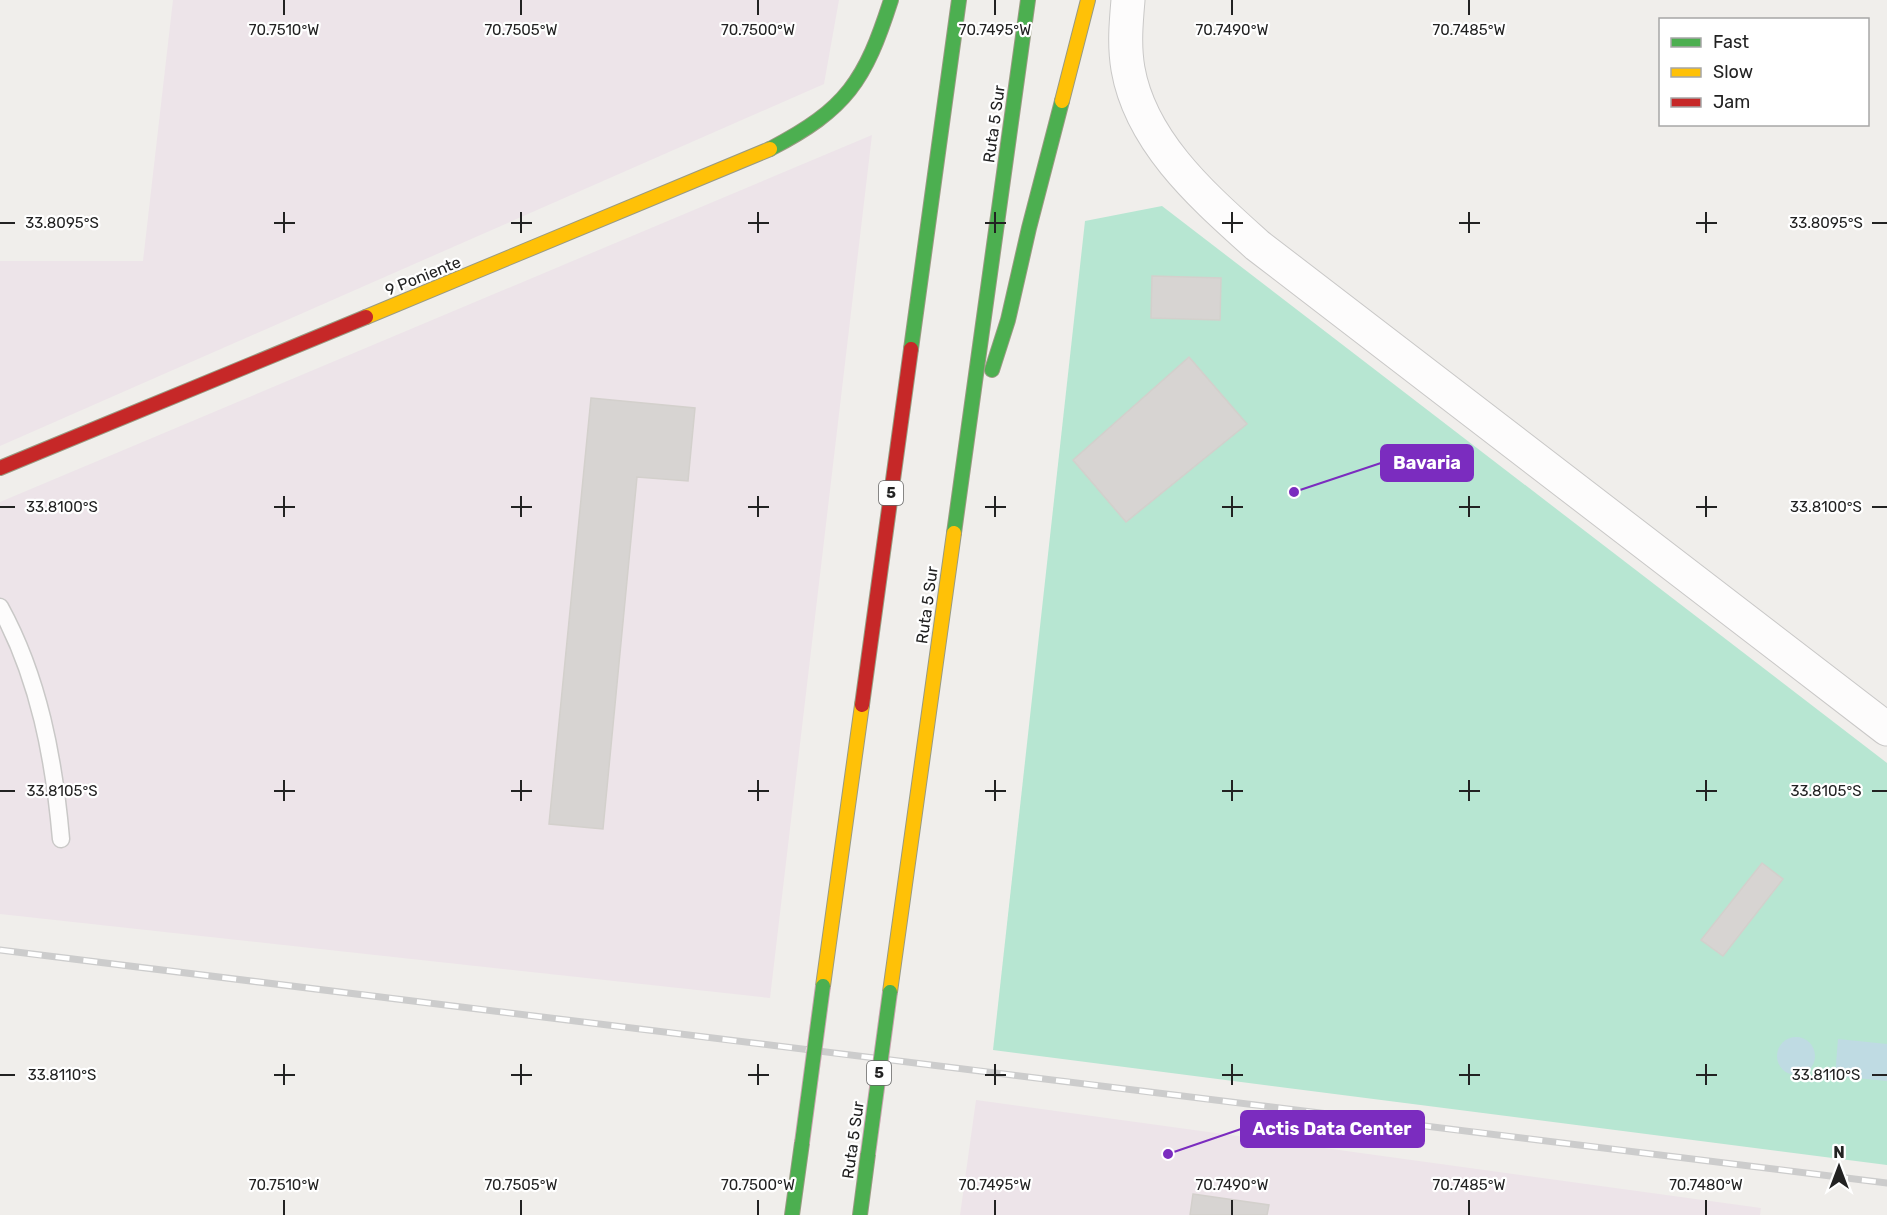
<svg xmlns="http://www.w3.org/2000/svg" width="1887" height="1215" font-family="Rubik,sans-serif">
<style>
.industrial{fill:#ede4e9}
.pitch{fill:#b7e6d2}
.water{fill:#bfdbe3}
.building{fill:#d7d4d2;stroke:#d3d0cc;stroke-width:1.5}
.lines{fill:none;stroke-linecap:round;stroke-linejoin:round}
.lane-casing{stroke:#c9c8c7;stroke-width:19}
.street-casing{stroke:#c9c8c7;stroke-width:35}
.fast-casing{stroke:#999a82;stroke-width:16}
.slow-casing{stroke:#999a82;stroke-width:16}
.jam-casing{stroke:#999a82;stroke-width:16}
.lane{stroke:#fdfcfc;stroke-width:16}
.street{stroke:#fdfcfc;stroke-width:33}
.fast{stroke:#4caf50;stroke-width:14}
.slow{stroke:#ffc107;stroke-width:14}
.jam{stroke:#c62828;stroke-width:14}
.rail-casing{stroke:#ccc;stroke-width:7}
.rail{stroke:#fff;stroke-width:4.5;stroke-dasharray:14;stroke-linecap:butt}
.fast-bridge-casing{stroke:#c5a2ac;stroke-width:16;stroke-linecap:butt}
.fast-bridge{stroke:#4caf50;stroke-width:14}
.ticks{fill:none;stroke:#222;stroke-width:2}
.labels{text-anchor:middle;dominant-baseline:central;stroke-width:4.5;stroke-linejoin:round;paint-order:stroke}
.shield{fill:#fff;stroke:#646464;stroke-width:1.5}
.shield-label{font-size:15px;font-weight:bold;fill:#222}
.street-label{font-size:16px;fill:#222;stroke:#fff}
.ticks-label{font-size:15px;text-anchor:middle;fill:#222;stroke:#fff;stroke-width:4.5;stroke-linejoin:round;paint-order:stroke}
.leader{fill:none;stroke:#7b2cbf;stroke-width:2}
.callout-dot{fill:#7b2cbf;stroke:#fff;stroke-width:2}
.callout{fill:#7b2cbf;stroke:#7b2cbf;stroke-width:2}
.callout-label{font-size:18px;text-anchor:middle;font-weight:bold;fill:#fff}
</style>
<rect width="100%" height="100%" fill="#f0eeeb"/>
<g class="industrial">
<polygon points="173,0 839,0 824,84 0,446 0,261 143,261"/>
<polygon points="872,135 770,998 0,914 0,502"/>
<polygon points="976,1100 1761,1208 1760,1215 960,1215"/>
</g>
<polygon class="pitch" points="1162,206 1887,763 1887,1165 993,1050 1085,221"/>
<g class="water">
<circle cx="1796" cy="1056" r="19"/>
<polygon points="1838,1039 1887,1044 1887,1081 1835,1076"/>
</g>
<g class="building">
<polygon points="1152,276 1221,278 1220,320 1151,318"/>
<polygon points="1189,357 1247,424 1126,522 1073,460"/>
<polygon points="591,398 695,408 688,481 637,477 603,829 549,824"/>
<polygon points="1762,863 1783,879 1723,956 1701,940"/>
<polygon points="1193,1194 1269,1205 1267,1215 1190,1215"/>
</g>
<g class="lines">
<g class="lane-casing">
<path id="lane" d="M0,607C39,678 54,759 61,839"/>
</g>
<g class="street-casing">
<path id="street" d="M1128,0C1126,23 1124,46 1128,69C1141,143 1204,197 1257,245L1887,729"/>
</g>
<g class="fast-casing">
<g id="fast">
<path d="M770,149C847,109 865,81 891,0"/>
<polyline points="911,349 959,0"/>
<polyline points="992,370 1008,320 1029,228 1062,101"/>
<polyline points="954,533 1028,0"/>
<polyline points="792,1215 802,1143"/>
<polyline points="860,1215 868,1154"/>
</g>
</g>
<g class="slow-casing">
<g id="slow">
<polyline points="1062,101 1088,0"/>
<polyline points="366,317 770,149"/>
<polyline points="823,986 862,705"/>
<polyline points="890,992 954,533"/>
</g>
</g>
<g class="jam-casing">
<g id="jam">
<polyline points="0,468 366,317"/>
<polyline points="862,705 911,349"/>
</g>
</g>
<use href="#lane" class="lane"/>
<use href="#street" class="street"/>
<use href="#fast" class="fast"/>
<use href="#slow" class="slow"/>
<use href="#jam" class="jam"/>
<g class="rail-casing">
<polyline id="rail" points="0,950 1887,1183"/>
</g>
<use href="#rail" class="rail"/>
<g class="fast-bridge-casing">
<g id="fast-bridge">
<polyline points="802,1143 823,986"/>
<polyline points="868,1154 890,992"/>
</g>
</g>
<use href="#fast-bridge" class="fast-bridge"/>
</g>
<path class="ticks" d="M284,0V15M521,0V15M758,0V15M995,0V15M1232,0V15M1469,0V15M284,212V233M521,212V233M758,212V233M995,212V233M1232,212V233M1469,212V233M1706,212V233M0,223H15M274,223H295M511,223H532M748,223H769M985,223H1006M1222,223H1243M1459,223H1480M1696,223H1717M1872,223H1887M284,496V517M521,496V517M758,496V517M995,496V517M1232,496V517M1469,496V517M1706,496V517M0,507H15M274,507H295M511,507H532M748,507H769M985,507H1006M1222,507H1243M1459,507H1480M1696,507H1717M1872,507H1887M284,780V801M521,780V801M758,780V801M995,780V801M1232,780V801M1469,780V801M1706,780V801M0,791H15M274,791H295M511,791H532M748,791H769M985,791H1006M1222,791H1243M1459,791H1480M1696,791H1717M1872,791H1887M284,1064V1085M521,1064V1085M758,1064V1085M995,1064V1085M1232,1064V1085M1469,1064V1085M1706,1064V1085M0,1075H15M274,1075H295M511,1075H532M748,1075H769M985,1075H1006M1222,1075H1243M1459,1075H1480M1696,1075H1717M1872,1075H1887M284,1200V1215M521,1200V1215M758,1200V1215M995,1200V1215M1232,1200V1215M1469,1200V1215M1706,1200V1215"/>
<g class="labels">
<g class="shield">
<rect x="879" y="481" width="24" height="24" rx="4.5"/>
<rect x="867" y="1061" width="24" height="24" rx="4.5"/>
</g>
<g class="shield-label">
<text x="891" y="493">5</text>
<text x="879" y="1073">5</text>
</g>
<g class="street-label">
<text transform="translate(994 124) rotate(-82)">Ruta 5 Sur</text>
<text transform="translate(423 276) rotate(-22)">9 Poniente</text>
<text transform="translate(927 605) rotate(-82)">Ruta 5 Sur</text>
<text transform="translate(853 1140) rotate(-82)">Ruta 5 Sur</text>
</g>
</g>
<g class="ticks-label">
<text x="284" y="35">70.7510°W</text>
<text x="521" y="35">70.7505°W</text>
<text x="758" y="35">70.7500°W</text>
<text x="995" y="35">70.7495°W</text>
<text x="1232" y="35">70.7490°W</text>
<text x="1469" y="35">70.7485°W</text>
<text x="62" y="228">33.8095°S</text>
<text x="1826" y="228">33.8095°S</text>
<text x="62" y="512">33.8100°S</text>
<text x="1826" y="512">33.8100°S</text>
<text x="62" y="796">33.8105°S</text>
<text x="1826" y="796">33.8105°S</text>
<text x="62" y="1080">33.8110°S</text>
<text x="1826" y="1080">33.8110°S</text>
<text x="284" y="1190">70.7510°W</text>
<text x="521" y="1190">70.7505°W</text>
<text x="758" y="1190">70.7500°W</text>
<text x="995" y="1190">70.7495°W</text>
<text x="1232" y="1190">70.7490°W</text>
<text x="1469" y="1190">70.7485°W</text>
<text x="1706" y="1190">70.7480°W</text>
</g>
<path class="leader" d="M1294 492L1381 463M1168 1154L1241 1129"/>
<g class="callout-dot">
<circle cx="1294" cy="492" r="6"/>
<circle cx="1168" cy="1154" r="6"/>
</g>
<g class="callout">
<rect x="1381" y="445" width="92" height="36" rx="6"/>
<rect x="1241" y="1111" width="183" height="36" rx="6"/>
</g>
<g class="callout-label">
<text x="1427" y="469">Bavaria</text>
<text x="1332" y="1135">Actis Data Center</text>
</g>
<rect x="1659" y="18" width="210" height="108" fill="#ffffff" stroke="#a7a7a7" stroke-width="1.5"/>
<rect x="1671" y="38" width="30" height="9" fill="#4caf50" stroke="#a7a7a7" stroke-width="1.5"/>
<text x="1713" y="48" font-size="18" fill="#222222">Fast</text>
<rect x="1671" y="68" width="30" height="9" fill="#ffc107" stroke="#a7a7a7" stroke-width="1.5"/>
<text x="1713" y="78" font-size="18" fill="#222222">Slow</text>
<rect x="1671" y="98" width="30" height="9" fill="#c62828" stroke="#a7a7a7" stroke-width="1.5"/>
<text x="1713" y="108" font-size="18" fill="#222222">Jam</text>
<g transform="translate(1839 1167)" stroke="#ffffff" stroke-width="4.5" paint-order="stroke">
<path d="M0-4.5L10 22L0 15L-10 22Z" fill="#222222"/>
<text y="-9" font-size="16" font-weight="bold" text-anchor="middle" fill="#222222">N</text>
</g>
</svg>
